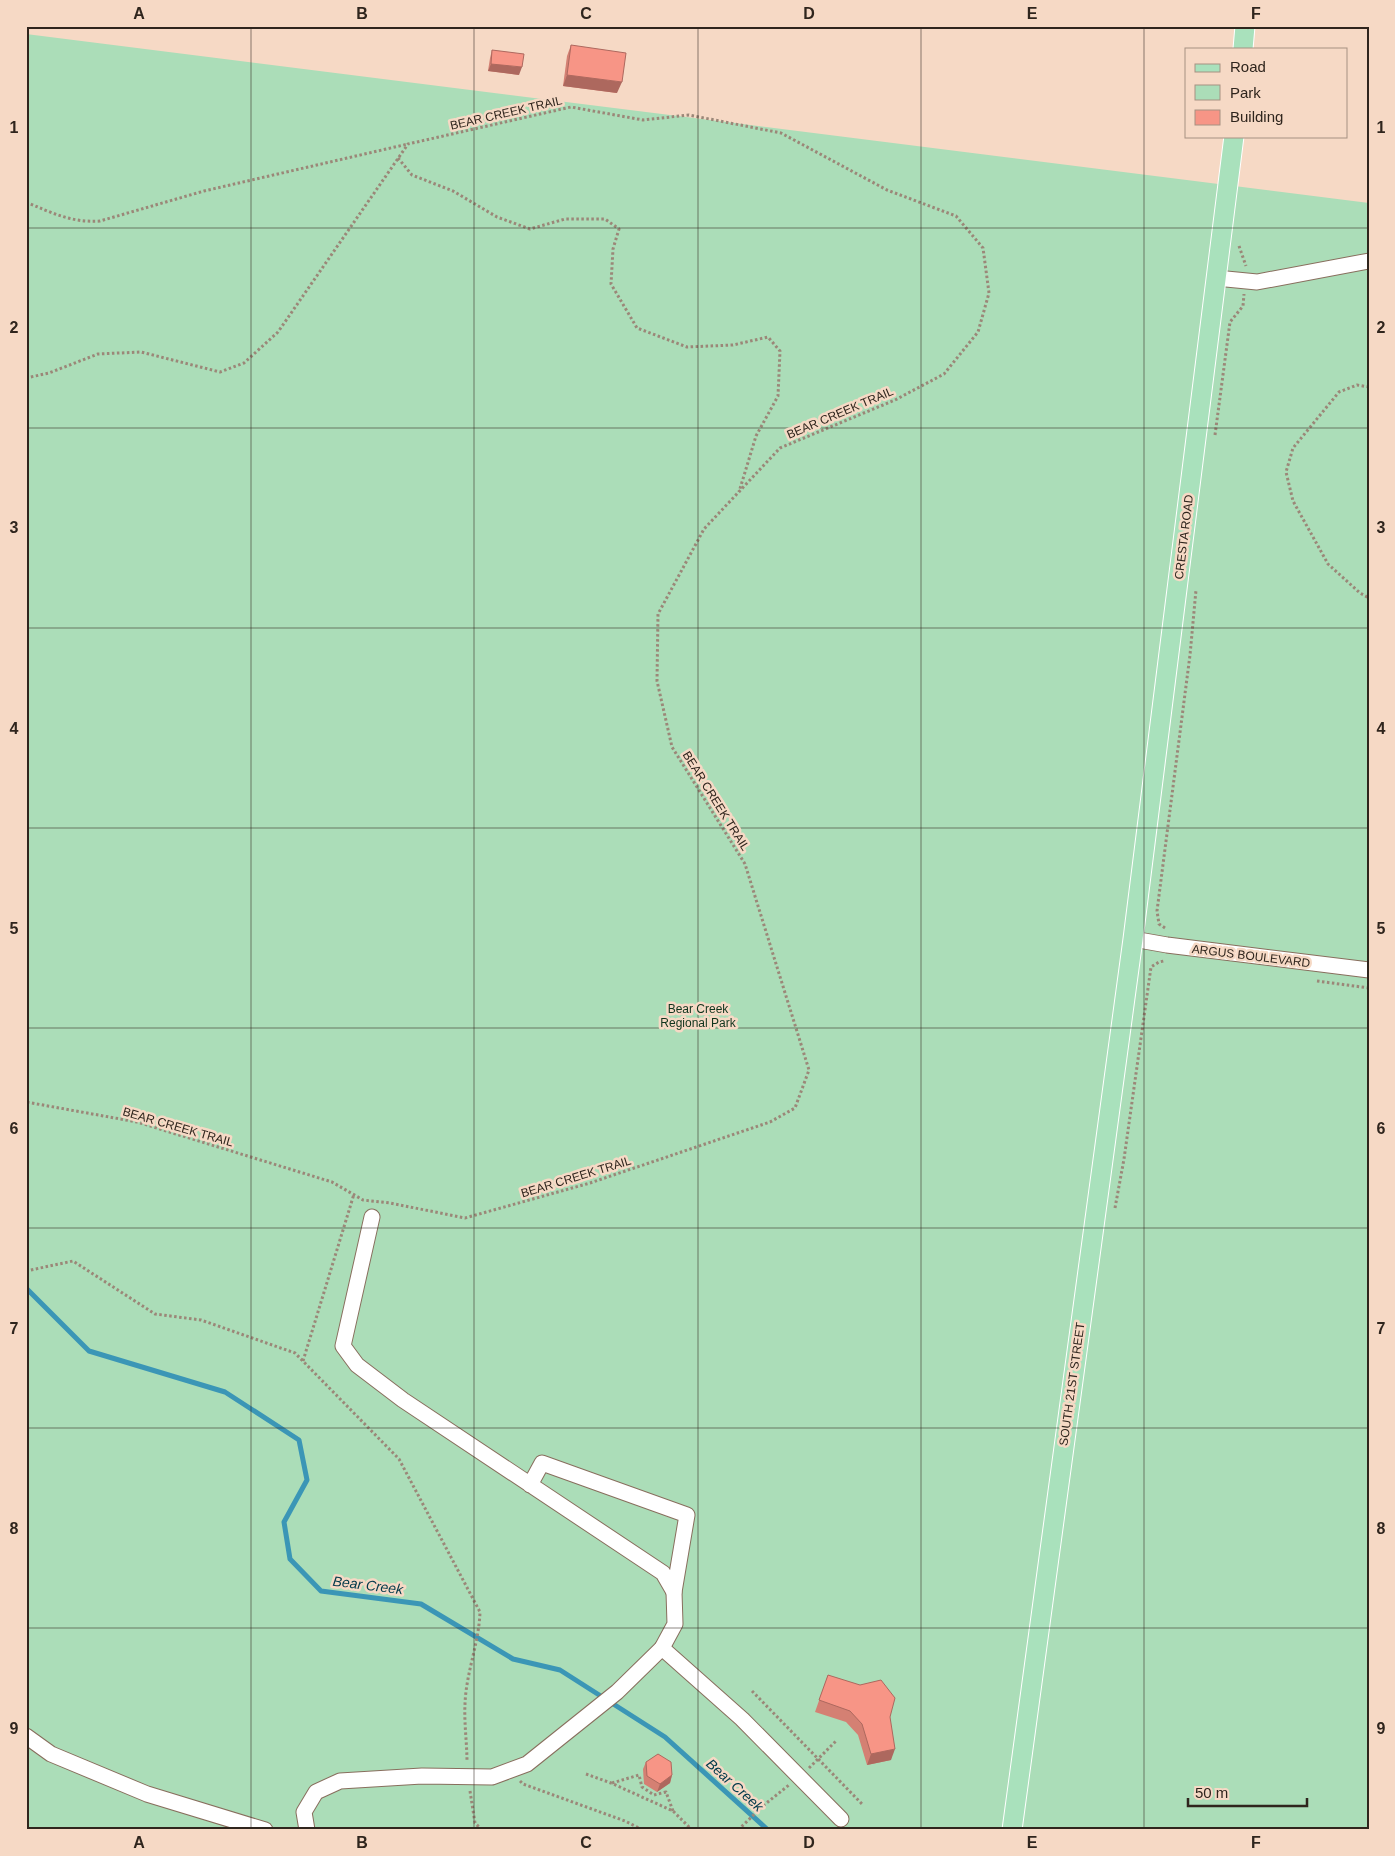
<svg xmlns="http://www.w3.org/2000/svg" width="1395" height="1856" font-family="Helvetica,sans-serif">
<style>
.green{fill:#abddb8}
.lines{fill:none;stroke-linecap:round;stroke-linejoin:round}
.stream{stroke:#3b96b6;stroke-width:5}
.minor-casing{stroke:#886e5d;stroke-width:17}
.major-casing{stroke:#fff;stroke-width:21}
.path{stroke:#9b8778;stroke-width:3;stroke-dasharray:2.5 2.5;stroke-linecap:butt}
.minor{stroke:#fff;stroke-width:15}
.major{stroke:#a9e1bc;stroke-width:19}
.wall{fill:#d48073}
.shaded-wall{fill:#ad685e}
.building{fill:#f79586;stroke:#ad685e}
.grid{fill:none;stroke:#2f251d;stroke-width:1;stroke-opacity:0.55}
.labels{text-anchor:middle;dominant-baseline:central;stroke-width:5;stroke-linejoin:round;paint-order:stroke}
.street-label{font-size:12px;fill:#2f251d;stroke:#f6d9c5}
.park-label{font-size:12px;fill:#0f341d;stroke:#f6d9c5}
.water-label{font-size:14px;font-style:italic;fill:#00394a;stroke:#f6d9c5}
.neatline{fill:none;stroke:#2f251d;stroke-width:2}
.grid-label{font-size:16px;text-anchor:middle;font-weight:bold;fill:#2f251d}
</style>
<rect width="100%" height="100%" fill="#f6d9c5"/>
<polygon class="green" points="26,34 1369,203 1369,1830 26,1830"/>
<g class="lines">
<polyline class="stream" points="26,1288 89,1351 225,1392 299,1440 307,1480 284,1522 290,1559 321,1591 421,1604 513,1659 560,1670 665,1737 768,1830"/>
<g class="minor-casing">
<g id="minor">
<polyline points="1216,278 1257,282 1369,261"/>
<polyline points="1133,939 1167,945 1369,970"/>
<polyline points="372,1217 343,1346 357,1365 403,1400 663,1573 674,1592 687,1515 542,1463 530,1485"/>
<polyline points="662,1648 742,1719 841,1819"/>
<polyline points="26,1736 51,1754 147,1794 265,1830"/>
<polyline points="307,1830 304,1812 316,1792 340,1781 422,1776 492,1777 527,1764 617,1692 662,1648 675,1624 674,1592"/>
</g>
</g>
<g class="major-casing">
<g id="major">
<polyline points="1243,49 1245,26"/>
<polyline points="1012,1830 1133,939 1234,136"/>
</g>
</g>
<g class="path">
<polyline points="398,158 412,175 453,191 497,217 530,229 565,219 605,219 619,229 613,249 611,284 637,328 687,347 733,345 768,337 780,351 778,396 756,436 739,492"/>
<path d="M26,202C52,213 72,223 100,221L204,191L408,144"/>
<polyline points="1239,246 1246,266"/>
<polyline points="26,378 49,373 98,354 141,352 220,372 244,363 278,332 408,144 571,107 643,120 689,115 781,133 887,190 956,216 983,248 989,293 978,332 944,374 895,400 780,448 704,529 658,614 657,681 672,747 745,864 809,1070 795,1108 770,1122 590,1183 465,1218 390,1203 363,1200 332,1182 137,1122 26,1102"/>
<polyline points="1369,387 1357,385 1339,392 1293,448 1286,472 1293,501 1328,564 1360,593 1369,598"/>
<polyline points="1215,435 1230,322 1243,306 1244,294"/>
<polyline points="1165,928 1159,924 1157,911 1190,655 1196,590"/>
<polyline points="1317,981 1369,988"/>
<polyline points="1115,1208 1124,1159 1151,967 1159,962 1164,961"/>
<path d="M26,1271L73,1261L155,1314L201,1320L295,1353L399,1459L480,1612C479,1643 466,1673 465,1704C464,1723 467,1743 467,1762"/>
<polyline points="303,1361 354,1194"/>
<polyline points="752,1691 863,1805"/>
<polyline points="809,1768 837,1740"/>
<polyline points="586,1774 611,1783 673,1811 692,1830"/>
<polyline points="520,1781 523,1784 625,1821 643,1830"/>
<polyline points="612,1783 639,1775 642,1787 654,1795 666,1792 673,1811"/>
<polyline points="470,1791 475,1823 482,1830"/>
<polyline points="738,1830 764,1805 789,1785"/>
</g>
<use href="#minor" class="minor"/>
<use href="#major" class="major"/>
</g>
<g class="wall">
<polygon points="571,45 617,93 563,86 567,56"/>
<polygon points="492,50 519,75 488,71 490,58"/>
<polygon points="828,1675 890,1717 891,1760 867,1765 858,1735 846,1722 815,1712"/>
<polygon points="646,1762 672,1775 670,1783 657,1792 644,1784 643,1769"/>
</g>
<g class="shaded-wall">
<polygon points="134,26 152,26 133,29"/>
<polygon points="491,64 522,67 519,75 488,71"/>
<polygon points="567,75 622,82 617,93 563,86"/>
<polygon points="895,1749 891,1760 867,1765 871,1754"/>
<polygon points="672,1775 670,1783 657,1792 660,1784"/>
</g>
<g class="building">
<polygon points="571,45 626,53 622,82 567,75"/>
<polygon points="492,50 524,54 522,67 491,64"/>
<polygon points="828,1675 860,1685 881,1680 895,1698 890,1717 895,1749 871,1754 862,1724 850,1711 819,1700"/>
<polygon points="658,1754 671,1762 672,1775 660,1784 647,1776 646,1762"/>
</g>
<path class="grid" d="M251,26V1830M474,26V1830M698,26V1830M921,26V1830M1144,26V1830M26,228H1369M26,428H1369M26,628H1369M26,828H1369M26,1028H1369M26,1228H1369M26,1428H1369M26,1628H1369"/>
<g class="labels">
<g class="street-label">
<text transform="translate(506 113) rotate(-13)">BEAR CREEK TRAIL</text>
<text transform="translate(840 413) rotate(-23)">BEAR CREEK TRAIL</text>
<text transform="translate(1184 537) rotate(-83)">CRESTA ROAD</text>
<text transform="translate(716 801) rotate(58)">BEAR CREEK TRAIL</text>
<text transform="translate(1251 956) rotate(7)">ARGUS BOULEVARD</text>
<text transform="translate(178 1127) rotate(16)">BEAR CREEK TRAIL</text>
<text transform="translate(576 1177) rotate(-17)">BEAR CREEK TRAIL</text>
<text transform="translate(1072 1384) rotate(-82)">SOUTH 21ST STREET</text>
</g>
<g class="park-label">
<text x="698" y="1009">Bear Creek<tspan x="698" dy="14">Regional Park</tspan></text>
</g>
<g class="water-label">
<text transform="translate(368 1585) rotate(7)">Bear Creek</text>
<text transform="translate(735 1785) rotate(42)">Bear Creek</text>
</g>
</g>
<rect width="1395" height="1856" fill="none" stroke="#f6d9c5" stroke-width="55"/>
<rect x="1185" y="48" width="162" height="90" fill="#f6d9c5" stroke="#a69182"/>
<rect x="1195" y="64" width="25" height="8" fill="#a9e1bc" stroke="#a69182"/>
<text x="1230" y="72" font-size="15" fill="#2f251d">Road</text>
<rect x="1195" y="85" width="25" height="15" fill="#abddb8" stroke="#a69182"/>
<text x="1230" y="98" font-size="15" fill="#2f251d">Park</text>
<rect x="1195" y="110" width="25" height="15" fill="#f79586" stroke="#a69182"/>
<text x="1230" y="122" font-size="15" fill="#2f251d">Building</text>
<path d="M1188 1798v8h119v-8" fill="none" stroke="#2f251d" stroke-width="2.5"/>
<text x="1195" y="1798" font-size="15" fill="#2f251d" stroke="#f6d9c5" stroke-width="4" paint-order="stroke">50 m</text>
<rect x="28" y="28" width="1340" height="1800" class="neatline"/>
<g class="grid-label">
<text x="139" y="19">A</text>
<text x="362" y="19">B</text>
<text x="586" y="19">C</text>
<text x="809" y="19">D</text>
<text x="1032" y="19">E</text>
<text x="1256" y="19">F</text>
<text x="14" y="133">1</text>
<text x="1381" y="133">1</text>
<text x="14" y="333">2</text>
<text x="1381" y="333">2</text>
<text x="14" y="533">3</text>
<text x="1381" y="533">3</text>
<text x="14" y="734">4</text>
<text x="1381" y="734">4</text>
<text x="14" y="934">5</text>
<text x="1381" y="934">5</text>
<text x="14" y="1134">6</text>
<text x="1381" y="1134">6</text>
<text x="14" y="1334">7</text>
<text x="1381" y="1334">7</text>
<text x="14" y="1534">8</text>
<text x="1381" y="1534">8</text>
<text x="14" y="1734">9</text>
<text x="1381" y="1734">9</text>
<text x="139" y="1848">A</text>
<text x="362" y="1848">B</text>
<text x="586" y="1848">C</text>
<text x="809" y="1848">D</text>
<text x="1032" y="1848">E</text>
<text x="1256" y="1848">F</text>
</g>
</svg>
